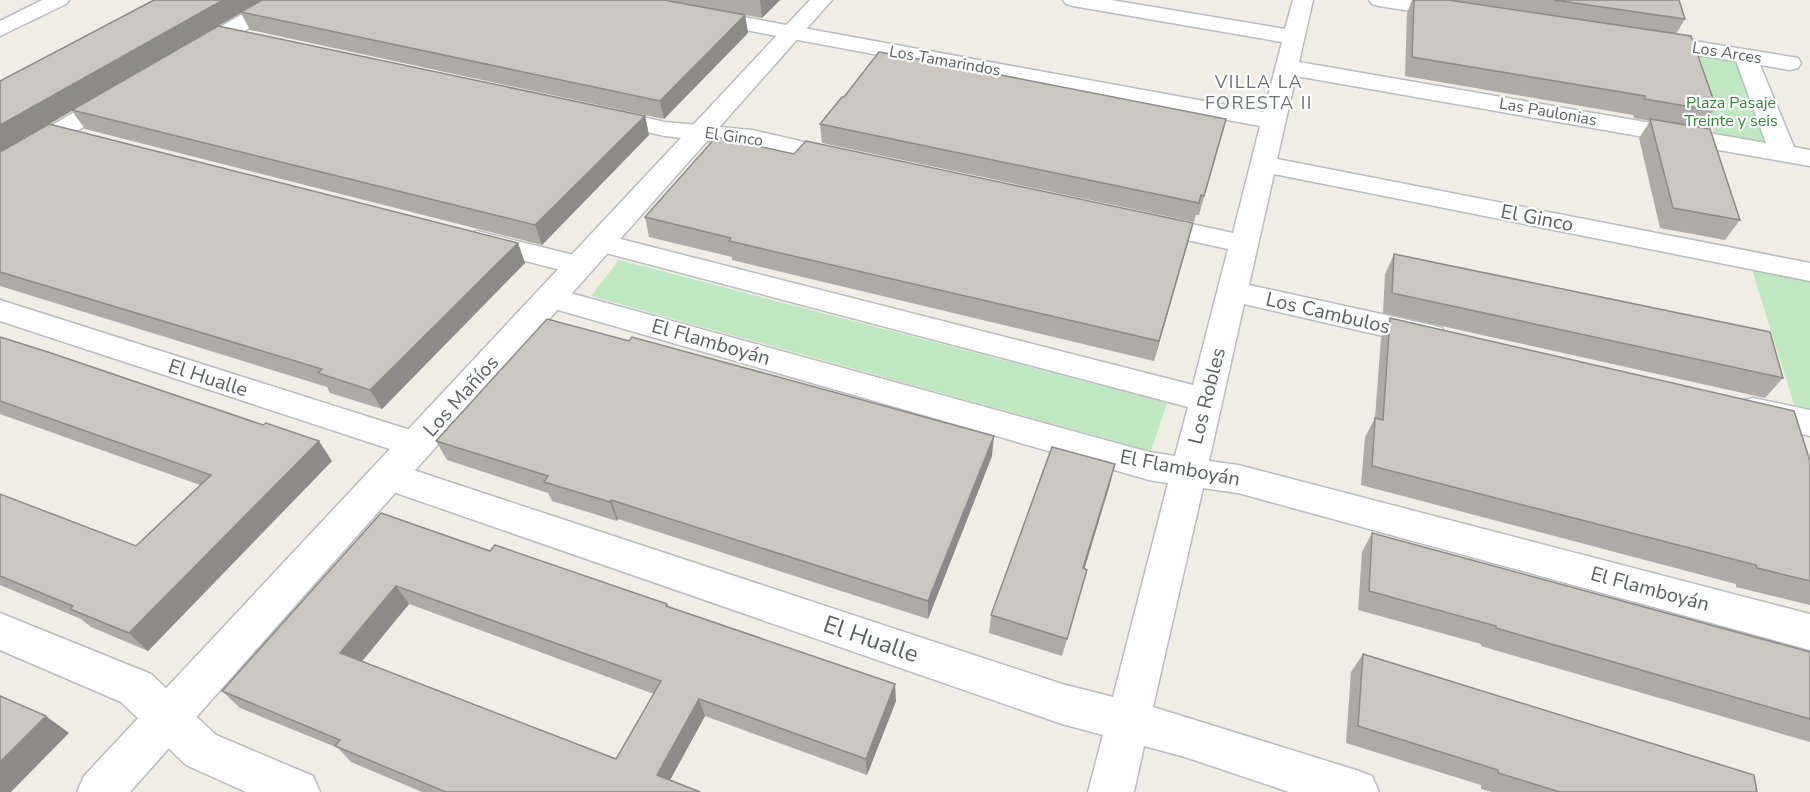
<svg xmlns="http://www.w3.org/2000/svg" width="1810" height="792" font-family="'Nunito Sans',sans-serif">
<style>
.green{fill:#bfe8c2}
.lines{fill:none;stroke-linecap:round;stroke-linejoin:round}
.minor-casing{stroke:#b9bbc1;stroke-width:3}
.tertiary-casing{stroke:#b9bbc1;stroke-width:3}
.minor{fill:#fff;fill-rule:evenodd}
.tertiary{fill:#fff;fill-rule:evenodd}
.wall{fill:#aeaba6;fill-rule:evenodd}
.shaded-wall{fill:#8d8b87}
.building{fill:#cac7c1;stroke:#8d8b87;stroke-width:1.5;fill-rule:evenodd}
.labels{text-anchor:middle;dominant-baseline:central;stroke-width:4.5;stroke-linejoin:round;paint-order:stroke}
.far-street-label{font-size:16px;fill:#5c5f65;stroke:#fff}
.far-park-label{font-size:16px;fill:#31873b;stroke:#fff}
.far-neighbourhood-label{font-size:18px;letter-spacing:1.5px;fill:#6d7177;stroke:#fff}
.street-label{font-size:20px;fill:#5c5f65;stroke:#fff}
.near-street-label{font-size:24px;fill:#5c5f65;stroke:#fff}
</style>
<rect width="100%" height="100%" fill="#efede4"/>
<g class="green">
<polygon points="1690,54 1735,61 1765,142 1714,133"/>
<polygon points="619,260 1167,403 1151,451 591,296"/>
<polygon points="1752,270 1810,281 1810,416 1797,414"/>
</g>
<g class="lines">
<g class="minor-casing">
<g id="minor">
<polygon points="42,0 69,0 66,4 0,36 0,21"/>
<polygon points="606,0 650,0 1264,112 1282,42 1073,6 1066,4 1063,0 1111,0 1285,29 1293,0 1313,0 1299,62 1766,143 1736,61 1651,48 1643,46 1640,41 1643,36 1651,34 1798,58 1801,63 1798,68 1790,70 1760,65 1794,147 1810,150 1810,166 1296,76 1277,159 1810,263 1810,281 1274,174 1249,285 1431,325 1442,328 1447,336 1442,344 1431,347 1244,304 1209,461 1238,465 1810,614 1810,650 1238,493 1203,488 1153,707 1356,770 1372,776 1379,792 1289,792 1185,757 1144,746 1134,792 1088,792 1103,735 1062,724 376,486 371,476 376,466 389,462 1062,684 1113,697 1168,483 1149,480 541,305 537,298 541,291 552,288 1149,452 1175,456 1188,407 591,249 587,243 591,237 601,234 1193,385 1228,249 1136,229 1132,223 1136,217 1146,214 1233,233 1260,126 616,6 609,4"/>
<polygon points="1369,0 1419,0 1462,7 1465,12 1462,17 1454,18 1379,6 1372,4"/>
<polygon points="602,108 665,122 752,130 852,153 856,158 852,163 843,166 752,146 665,136 593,120 590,115 593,110"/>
<polygon points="477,231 590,259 595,266 590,273 580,275 467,246 463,240 467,234"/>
<polygon points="0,300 429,436 434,445 429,454 417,458 0,321"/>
<polygon points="1753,398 1810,410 1810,436 1741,419 1736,410 1741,401"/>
<polygon points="0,613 151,674 216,735 313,776 320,792 246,792 186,765 121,702 0,650"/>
</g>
</g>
<g class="tertiary-casing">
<g id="tertiary">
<polygon points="267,0 292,0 289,4 203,56 195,58 187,56 184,51 187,46"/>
<polygon points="810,0 832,0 130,792 77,792 84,776"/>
<polygon points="117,90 125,92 129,97 125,102 9,172 0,174 0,155 109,92"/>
</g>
</g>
<use href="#minor" class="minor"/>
<use href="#tertiary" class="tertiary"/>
</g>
<g class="wall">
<polygon points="154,0 780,0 762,18 745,15 748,33 664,119 250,30 241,13 219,26 645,116 649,135 542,245 85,129 72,111 50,124 518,243 525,263 382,409 330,393 327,387 0,286 0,81"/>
<polygon points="1412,0 1679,0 1685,19 1676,34 1716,107 1703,126 1693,125 1692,126 1740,220 1725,240 1660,228 1639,138 1650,121 1634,118 1633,115 1405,76 1407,13"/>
<polygon points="820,124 1221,138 1199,215 1196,215 1194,222 822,143"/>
<polygon points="794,154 1193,223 1154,361 732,260 732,257 649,237 645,217"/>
<polygon points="1394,254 1783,378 1765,398 1383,313 1385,274"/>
<polygon points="1390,318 1810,461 1810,605 1736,587 1736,584 1361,485 1365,437 1375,418 1381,338"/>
<polygon points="0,337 332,461 148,651 91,627 81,619 0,585 0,494 136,546 200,485 0,414"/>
<polygon points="436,441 992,456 928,619 618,519 617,521 552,501 548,493 447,460"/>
<polygon points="1110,484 1084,569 1082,588 1062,656 989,633 991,615"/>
<path d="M381,513L490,551L667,604L669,607L896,701L867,775L705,716L670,780L700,792H422L351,762L338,748L240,708L222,691ZM409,604L654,694L616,759L362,661Z"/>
<polygon points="1372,533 1810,652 1810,742 1481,646 1481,644 1358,610 1362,552"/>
<polygon points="1363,654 1757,792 1492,792 1481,789 1481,785 1346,743 1351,672"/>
</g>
<g class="shaded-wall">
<polygon points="223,0 263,0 0,152 0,125"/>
<polygon points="760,0 780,0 762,18"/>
<polygon points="745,15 748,33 664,119 660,101"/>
<polygon points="645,116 649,135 542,245 535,225"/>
<polygon points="1193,223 1188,243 1154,361 1159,341"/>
<polygon points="518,243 525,263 382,409 370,390"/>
<polygon points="994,436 992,456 928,619 928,601"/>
<polygon points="319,441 332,461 148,651 129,633"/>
<polygon points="1115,464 1110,484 1079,587 1083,568"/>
<polygon points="611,500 618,519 617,521 610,502"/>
<polygon points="396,586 409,604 355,670 340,653"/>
<polygon points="895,684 896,701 867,775 866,759"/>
<polygon points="699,699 705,716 664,791 657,775"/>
<polygon points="46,716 69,733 11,792 0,792 0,762"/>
</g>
<g class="building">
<polygon points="154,0 223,0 0,125 0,81"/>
<polygon points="262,0 664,0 745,15 660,101 241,12"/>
<polygon points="1414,0 1448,0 1691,36 1716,107 1702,105 1703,109 1645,99 1645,96 1412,57"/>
<polygon points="1554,0 1679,0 1685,19"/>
<polygon points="218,26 645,116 535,225 72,110"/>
<polygon points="879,52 924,60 1226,119 1204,196 1201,195 1199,203 820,124 842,97 844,97"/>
<polygon points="1650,119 1710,129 1740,220 1673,208"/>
<polygon points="49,124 518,243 370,390 318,373 322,369 0,272 0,152"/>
<polygon points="716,137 794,154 806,141 1193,223 1159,341 729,241 731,238 645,217"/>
<polygon points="1394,254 1770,332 1783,378 1392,293"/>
<polygon points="1390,318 1794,411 1810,461 1810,581 1757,568 1756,565 1372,466 1375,418 1383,420"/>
<polygon points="547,319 629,341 632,337 994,436 928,601 611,500 610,502 544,482 548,476 436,441"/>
<polygon points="0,337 48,352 263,425 266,423 319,441 129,633 70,609 73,606 0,576 0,494 136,546 211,475 0,401"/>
<polygon points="1052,447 1115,464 1083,568 1087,570 1067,639 991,615"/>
<path d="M381,513L490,551L495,545L667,604L666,606L895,684L866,759L699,699L657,775L700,792H446L335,746L340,740L222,691ZM396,586L661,681L616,759L340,653Z"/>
<polygon points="1372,533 1810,652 1810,719 1496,628 1496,626 1369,591"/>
<polygon points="1363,654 1754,775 1757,792 1560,792 1498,773 1498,770 1358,726"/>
<polygon points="0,696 46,716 0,762"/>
</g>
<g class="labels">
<g class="far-street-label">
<text transform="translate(1727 53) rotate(9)">Los Arces</text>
<text transform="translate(945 61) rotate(10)">Los Tamarindos</text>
<text transform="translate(1548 112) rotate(10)">Las Paulonias</text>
<text transform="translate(734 137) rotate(8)">El Ginco</text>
</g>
<g class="far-park-label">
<text x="1731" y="103">Plaza Pasaje<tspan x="1731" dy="18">Treinte y seis</tspan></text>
</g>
<g class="far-neighbourhood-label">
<text x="1259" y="82">VILLA LA<tspan x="1259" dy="21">FORESTA II</tspan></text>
</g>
<g class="street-label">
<text transform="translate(1537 218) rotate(11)">El Ginco</text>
<text transform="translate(1328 313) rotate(13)">Los Cambulos</text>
<text transform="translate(711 342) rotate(16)">El Flamboyán</text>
<text transform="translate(208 378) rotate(18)">El Hualle</text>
<text transform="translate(461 396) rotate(-48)">Los Mañíos</text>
<text transform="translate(1207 396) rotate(-76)">Los Robles</text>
<text transform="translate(1180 468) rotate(11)">El Flamboyán</text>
<text transform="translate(1650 589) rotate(15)">El Flamboyán</text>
</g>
<g class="near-street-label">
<text transform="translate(871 639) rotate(19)">El Hualle</text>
</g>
</g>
</svg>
